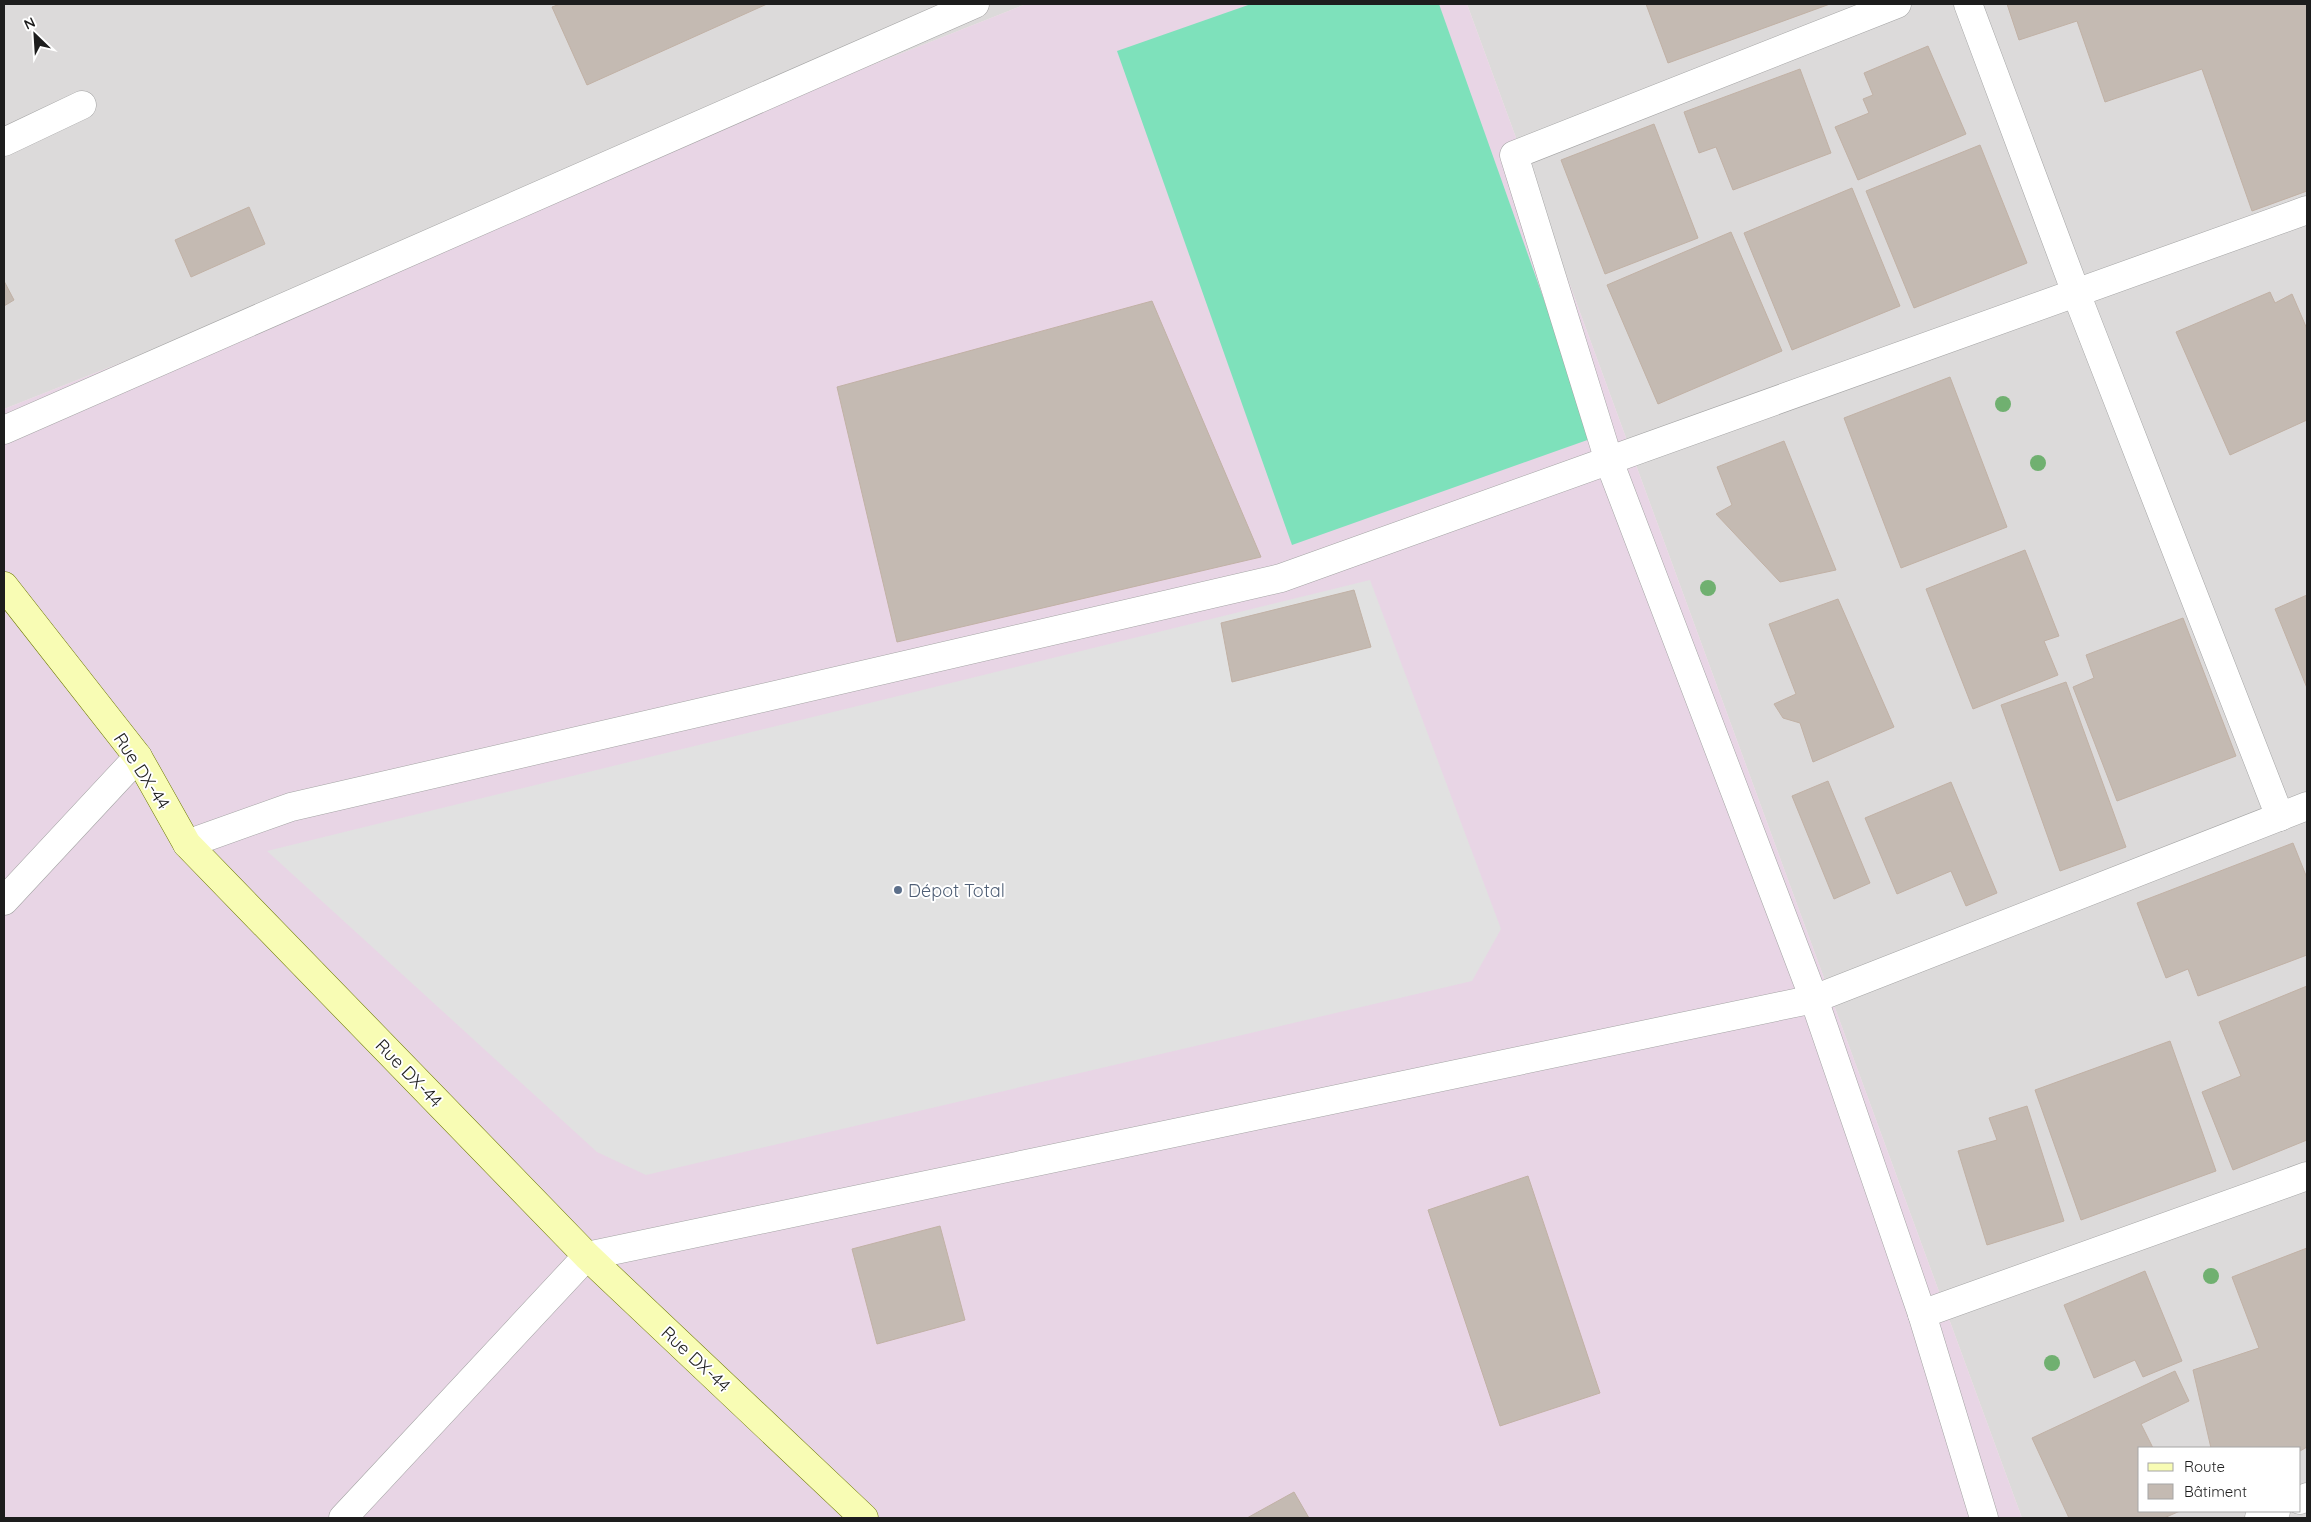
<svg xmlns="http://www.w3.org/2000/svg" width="2311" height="1522" font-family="Quicksand,sans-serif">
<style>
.residential{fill:#dcdada;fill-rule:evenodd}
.industrial{fill:#e8d5e5}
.pitch{fill:#7ee1bb}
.parking{fill:#e1e1e1}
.building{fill:#c4bab2;stroke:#c1b1a5}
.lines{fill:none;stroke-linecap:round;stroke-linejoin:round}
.street-casing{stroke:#a4a4a4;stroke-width:29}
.secondary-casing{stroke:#6b7801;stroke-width:29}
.street{stroke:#fff;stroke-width:28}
.secondary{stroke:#f8fcb4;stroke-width:28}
.tree{fill:#70b070}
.service-dot{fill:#5c6f8a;stroke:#fff;stroke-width:2}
.labels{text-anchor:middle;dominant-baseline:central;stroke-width:4;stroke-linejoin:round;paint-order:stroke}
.street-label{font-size:18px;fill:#1d1d1d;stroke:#fff}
.service-label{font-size:18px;fill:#4e5e75;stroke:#fff;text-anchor:start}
</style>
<rect width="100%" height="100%" fill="#efebe3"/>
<g class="residential">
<polygon points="4,4 1026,4 4,409"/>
<path d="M1467,4H2307V1518H2022ZM2140,1448H2300V1511H2140Z"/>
</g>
<polygon class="industrial" points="1026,4 1467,4 2022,1518 4,1518 4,409"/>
<polygon class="pitch" points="1251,4 1439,4 1593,438 1292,545 1117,51"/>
<polygon class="parking" points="1370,580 1501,929 1472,981 646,1175 597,1152 267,851"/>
<g class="building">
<polygon points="560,4 767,4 587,85 552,7"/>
<polygon points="1646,4 1830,4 1668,63"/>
<polygon points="2007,4 2307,4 2307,191 2252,211 2202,69 2105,102 2077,21 2019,40"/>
<polygon points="1928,46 1966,134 1858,180 1835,127 1869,113 1863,99 1873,95 1864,73"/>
<polygon points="1800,69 1831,153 1733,190 1716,147 1699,153 1684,112"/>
<polygon points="1654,124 1698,238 1605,274 1561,160"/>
<polygon points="1980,145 2027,263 1914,308 1866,191"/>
<polygon points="1852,188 1900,306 1792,350 1744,233"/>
<polygon points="249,207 265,244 191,277 175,240"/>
<polygon points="1731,232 1782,351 1658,404 1607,285"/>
<polygon points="4,281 14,300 4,306"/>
<polygon points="2270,292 2275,303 2292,294 2307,329 2307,420 2230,455 2176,332"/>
<polygon points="1152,301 1261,557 897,642 837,387"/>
<polygon points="1950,377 2007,527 1901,568 1844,418"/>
<polygon points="1784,441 1836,570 1780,582 1716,514 1732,505 1717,467"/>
<polygon points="2025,550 2059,636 2044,641 2058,675 1973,709 1926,589"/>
<polygon points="1354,590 1371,647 1232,682 1221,623"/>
<polygon points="2307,595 2307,688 2275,609"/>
<polygon points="1838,599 1894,727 1813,762 1800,723 1783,718 1774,704 1796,694 1769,624"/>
<polygon points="2183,618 2236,756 2117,801 2073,687 2094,678 2086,655"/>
<polygon points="2066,682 2126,847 2060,871 2001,705"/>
<polygon points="1828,781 1870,883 1834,899 1792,796"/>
<polygon points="1951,782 1997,893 1966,906 1951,871 1897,894 1865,818"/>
<polygon points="2293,843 2307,878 2307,955 2198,996 2188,969 2166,978 2137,903"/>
<polygon points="2307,986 2307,1140 2233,1170 2202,1092 2241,1076 2219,1022"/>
<polygon points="2170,1041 2216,1171 2081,1220 2035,1090"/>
<polygon points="2027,1106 2064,1221 1987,1245 1958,1151 1997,1140 1989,1118"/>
<polygon points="1528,1176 1600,1393 1500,1426 1428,1210"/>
<polygon points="940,1226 965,1320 877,1344 852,1249"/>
<polygon points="2307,1248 2307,1447 2300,1451 2300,1448 2211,1448 2193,1370 2259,1348 2232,1277"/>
<polygon points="2145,1271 2182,1361 2143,1377 2135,1360 2094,1378 2064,1305"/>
<polygon points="2175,1371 2189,1401 2141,1424 2153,1448 2140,1448 2140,1511 2180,1511 2164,1518 2069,1518 2032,1438"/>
<polygon points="1294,1492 1309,1518 1247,1518"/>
</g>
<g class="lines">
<g class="street-casing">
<g id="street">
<polyline points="1897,4 1514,155 1609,461 1814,999 1922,1314 1984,1518"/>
<polyline points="1968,4 2076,293 2280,817"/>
<polyline points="4,142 82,105"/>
<polyline points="4,430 975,4"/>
<polyline points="187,844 291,807 1281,578 2307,210"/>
<polyline points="4,901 138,757"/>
<polyline points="1922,1314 2307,1176"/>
<polyline points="2300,1500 2307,1497"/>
<polyline points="343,1518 587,1256 1814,999 2307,806"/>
<polyline points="2259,1518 2276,1511"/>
</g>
</g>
<g class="secondary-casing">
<polyline id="secondary" points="4,586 138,757 187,844 587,1256 864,1518"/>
</g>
<use href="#street" class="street"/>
<use href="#secondary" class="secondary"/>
</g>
<g class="tree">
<circle cx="2003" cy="404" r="8"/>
<circle cx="2038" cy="463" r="8"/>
<circle cx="1708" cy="588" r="8"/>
<circle cx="2211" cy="1276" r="8"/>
<circle cx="2052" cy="1363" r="8"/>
</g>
<circle class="service-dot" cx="898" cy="890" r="5"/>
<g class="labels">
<g class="street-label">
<text transform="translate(142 771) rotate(57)">Rue DX-44</text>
<text transform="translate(409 1073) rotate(46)">Rue DX-44</text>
<text transform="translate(696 1359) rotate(43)">Rue DX-44</text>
</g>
<g class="service-label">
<text x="908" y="890">Dépot Total</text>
</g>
</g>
<rect width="2311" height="1522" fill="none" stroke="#1d1d1d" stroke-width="10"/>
<rect x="2138" y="1447" width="162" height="65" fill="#ffffff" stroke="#a5a5a5"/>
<rect x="2148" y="1463" width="25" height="8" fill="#f8fcb4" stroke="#a5a5a5"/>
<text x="2184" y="1472" font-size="15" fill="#1d1d1d">Route</text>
<rect x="2148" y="1484" width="25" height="15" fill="#c4bab2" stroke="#a5a5a5"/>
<text x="2184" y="1497" font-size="15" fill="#1d1d1d">Bâtiment</text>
<g transform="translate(35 35) rotate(335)" stroke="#ffffff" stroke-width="4" paint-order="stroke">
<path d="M0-4L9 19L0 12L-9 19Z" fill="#1d1d1d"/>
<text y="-8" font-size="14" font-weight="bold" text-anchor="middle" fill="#1d1d1d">N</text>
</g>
</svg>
